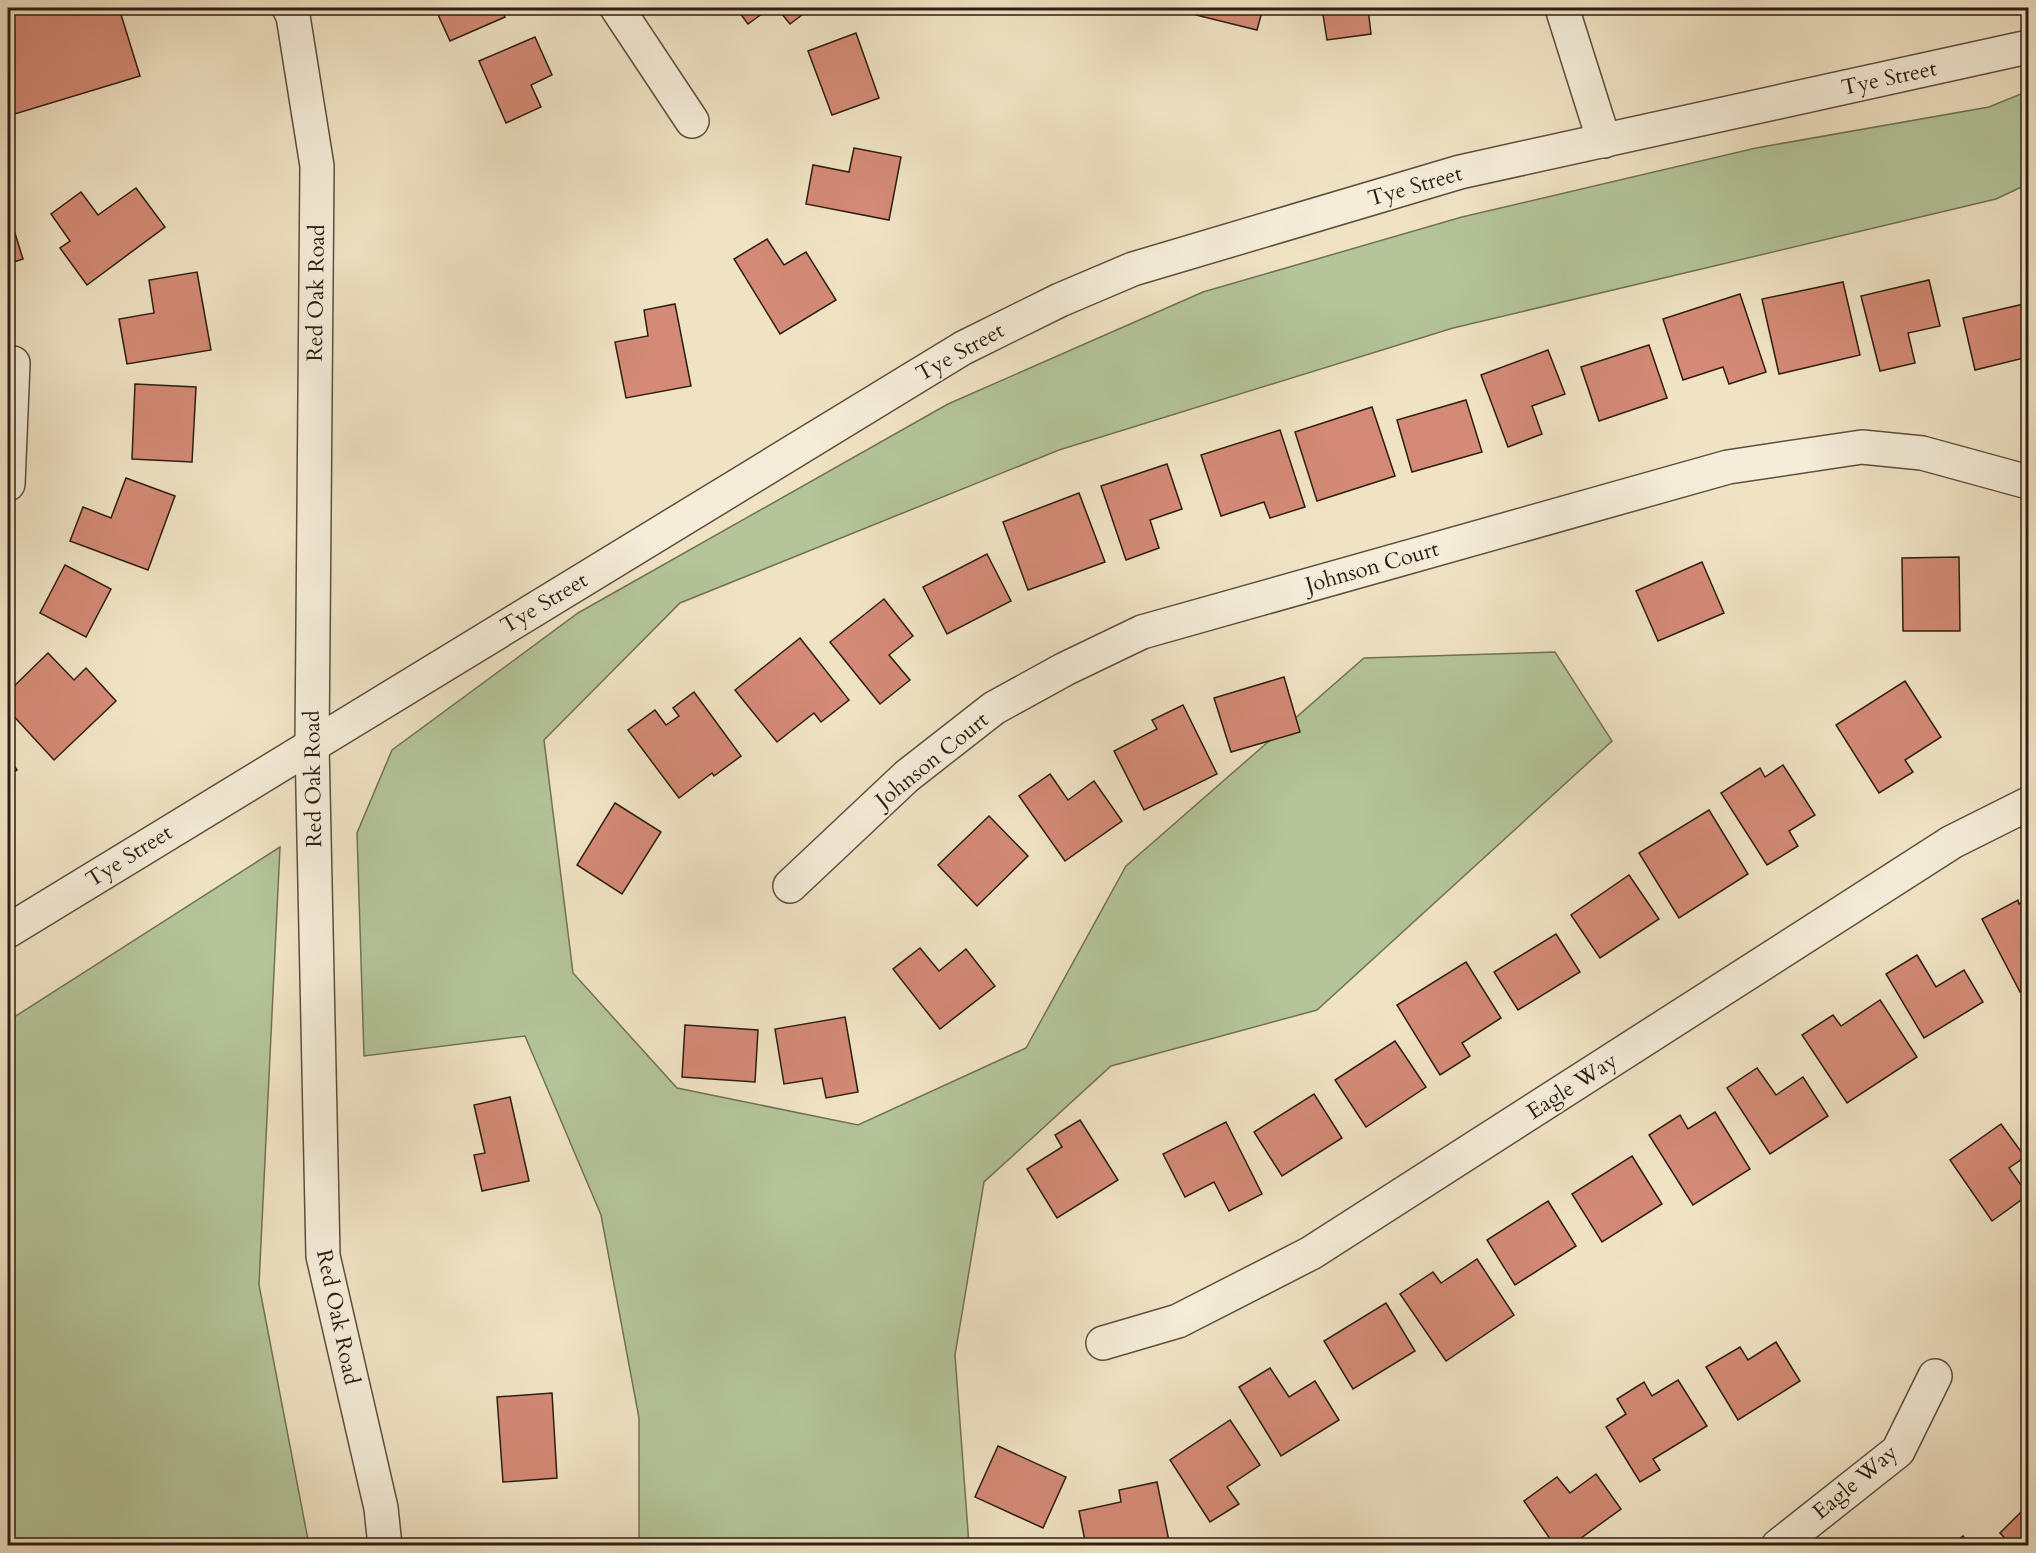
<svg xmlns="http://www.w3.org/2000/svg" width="2036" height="1553" font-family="Cardo,serif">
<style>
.green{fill:#b4c599;stroke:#717256;stroke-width:1.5}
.building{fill:#d48a76;stroke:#2e1e12;stroke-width:1.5}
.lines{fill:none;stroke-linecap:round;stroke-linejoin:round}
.minor-casing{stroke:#5e4f3e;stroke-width:36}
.tertiary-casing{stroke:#5e4f3e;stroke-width:36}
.minor{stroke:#f5edd9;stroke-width:33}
.tertiary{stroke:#f5edd9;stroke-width:33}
.labels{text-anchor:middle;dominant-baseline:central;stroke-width:4.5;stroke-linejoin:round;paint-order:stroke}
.street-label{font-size:22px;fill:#2e1e12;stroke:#f5edd9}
</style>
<rect width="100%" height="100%" fill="#f0e3c4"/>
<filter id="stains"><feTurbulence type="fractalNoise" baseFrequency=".00333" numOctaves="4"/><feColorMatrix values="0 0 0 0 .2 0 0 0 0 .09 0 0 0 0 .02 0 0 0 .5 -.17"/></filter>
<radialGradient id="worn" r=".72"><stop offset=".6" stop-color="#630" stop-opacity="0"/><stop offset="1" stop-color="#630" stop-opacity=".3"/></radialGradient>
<g class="green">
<polygon points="2028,91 2028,184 1996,199 1453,328 1059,450 680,603 544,740 573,973 677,1088 858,1125 1026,1048 1126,866 1364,658 1555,652 1612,741 1317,1010 1111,1066 984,1182 955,1355 969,1545 639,1545 639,1418 601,1215 525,1036 364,1056 357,833 392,750 578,613 948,404 1203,292 1462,217 1756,148 1989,107"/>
<polygon points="280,847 259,1285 309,1545 8,1545 8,1021"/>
</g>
<g class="building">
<polygon points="8,8 119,8 140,76 8,116"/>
<polygon points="435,8 501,8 505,17 450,41"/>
<polygon points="736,8 770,8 748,24"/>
<polygon points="777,8 811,8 790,24"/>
<polygon points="1198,8 1263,8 1257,30 1196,15"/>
<polygon points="1322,8 1372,8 1368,8 1371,34 1327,40"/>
<polygon points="856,33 879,98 832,115 808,51"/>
<polygon points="535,37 552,75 531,85 541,107 506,123 479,61"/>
<polygon points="854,148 901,157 889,220 806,204 813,165 849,172"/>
<polygon points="136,188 165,227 87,285 60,248 70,241 51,214 81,192 98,215"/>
<polygon points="8,214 9,214 23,259 8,264"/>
<polygon points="767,239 784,265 806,252 836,300 780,334 734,259"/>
<polygon points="197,272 211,350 127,364 119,319 154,313 149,280"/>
<polygon points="1929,280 1940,326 1908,333 1915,363 1880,371 1861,296"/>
<polygon points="1843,282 1860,355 1779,374 1762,299"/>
<polygon points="1740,294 1766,372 1729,384 1723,367 1683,380 1663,319"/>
<polygon points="2028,303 2028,357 1975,370 1963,318"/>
<polygon points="675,304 691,386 626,398 615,342 648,336 644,310"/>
<polygon points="1649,345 1667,398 1599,421 1581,367"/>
<polygon points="1548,350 1565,394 1532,406 1542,434 1508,447 1481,375"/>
<polygon points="135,384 196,387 192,462 132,459"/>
<polygon points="1466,400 1482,452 1412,472 1397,420"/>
<polygon points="1372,407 1395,476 1317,501 1295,432"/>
<polygon points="1280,430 1305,507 1270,518 1264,502 1221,516 1201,455"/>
<polygon points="1167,464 1182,509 1150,520 1159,548 1126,560 1101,486"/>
<polygon points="126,478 175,496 148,570 70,541 83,507 111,518"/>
<polygon points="1079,493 1105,562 1028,590 1003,522"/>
<polygon points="987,554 1011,601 947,634 923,587"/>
<polygon points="1959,557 1960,631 1903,631 1902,558"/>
<polygon points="1702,562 1724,613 1658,641 1636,591"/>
<polygon points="65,565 111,589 86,637 40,613"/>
<polygon points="884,599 913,636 889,655 910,680 880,704 830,642"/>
<polygon points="800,638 849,700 821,722 814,713 777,742 735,690"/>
<polygon points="48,653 74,680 86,668 116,701 54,760 8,710 8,692"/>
<polygon points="1284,677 1300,732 1231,752 1214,698"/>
<polygon points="1905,681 1941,737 1905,760 1913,772 1879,793 1836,725"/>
<polygon points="694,692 741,756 714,776 712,773 679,798 628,730 655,710 666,725 679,716 673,708"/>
<polygon points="1183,705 1217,774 1144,810 1114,751 1157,729 1152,720"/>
<polygon points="8,756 17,770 8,776"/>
<polygon points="1783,765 1815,815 1789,831 1798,846 1767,865 1721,793 1760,768 1765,777"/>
<polygon points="1050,774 1068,800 1094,781 1122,821 1065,861 1019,796"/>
<polygon points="615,803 661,832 622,894 577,865"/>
<polygon points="1709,810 1748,874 1679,918 1639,853"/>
<polygon points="989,816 1028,856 977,906 938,865"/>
<polygon points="1629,875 1659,919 1600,958 1571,915"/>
<polygon points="2028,899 2028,987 2020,992 1982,919 2018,900 2019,904"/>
<polygon points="1556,934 1580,972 1518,1010 1494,972"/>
<polygon points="920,948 939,971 966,949 995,986 940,1029 893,969"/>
<polygon points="1917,955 1936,987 1964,970 1983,1002 1924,1038 1886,974"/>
<polygon points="1466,962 1501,1018 1462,1043 1470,1056 1440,1075 1397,1005"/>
<polygon points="1880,1000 1917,1057 1847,1103 1802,1035 1833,1015 1841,1026"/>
<polygon points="845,1017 858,1092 826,1098 822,1078 784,1084 775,1029"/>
<polygon points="685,1025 758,1030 755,1082 682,1077"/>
<polygon points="1395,1041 1426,1087 1366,1127 1335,1080"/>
<polygon points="1757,1068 1776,1095 1803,1077 1828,1116 1770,1154 1727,1088"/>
<polygon points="1314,1094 1342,1138 1282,1176 1254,1132"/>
<polygon points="510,1097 529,1181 482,1191 474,1155 485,1153 474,1105"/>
<polygon points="1715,1112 1750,1169 1693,1205 1649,1135 1680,1115 1688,1129"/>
<polygon points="1080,1120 1118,1180 1057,1218 1027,1169 1062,1147 1055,1135"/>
<polygon points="1226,1122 1262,1194 1229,1211 1214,1182 1185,1197 1163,1154"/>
<polygon points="2001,1124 2025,1157 2009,1168 2028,1195 1992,1221 1950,1160"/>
<polygon points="1632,1156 1662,1204 1602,1242 1572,1194"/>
<polygon points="1548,1201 1576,1246 1515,1285 1487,1240"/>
<polygon points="1477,1259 1514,1315 1446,1361 1400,1294 1433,1272 1441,1283"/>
<polygon points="1386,1303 1415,1351 1353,1389 1324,1341"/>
<polygon points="1776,1342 1800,1381 1738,1420 1706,1367 1740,1347 1748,1360"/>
<polygon points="1270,1368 1289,1397 1315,1381 1339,1420 1281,1456 1239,1387"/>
<polygon points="1678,1380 1707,1426 1653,1459 1660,1470 1640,1482 1606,1427 1626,1414 1617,1399 1644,1382 1652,1396"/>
<polygon points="552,1393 557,1478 503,1482 497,1397"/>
<polygon points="1230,1420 1260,1465 1227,1487 1239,1504 1210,1522 1170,1460"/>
<polygon points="998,1446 1066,1477 1043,1528 975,1497"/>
<polygon points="1596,1474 1621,1509 1570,1546 1555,1546 1524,1501 1557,1477 1570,1493"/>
<polygon points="1157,1482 1170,1546 1086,1546 1079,1511 1121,1502 1119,1490"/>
<polygon points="2028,1505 2028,1546 2012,1546 2000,1533"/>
<polygon points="1963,1536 1969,1546 1949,1546"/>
</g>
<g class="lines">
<g class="minor-casing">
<g id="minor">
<polyline points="617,8 692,121"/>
<polyline points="1562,8 1604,141"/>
<polyline points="8,484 13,363"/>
<polyline points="790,886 907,776 994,708 1065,669 1142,632 1728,467 1862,447 1922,453 2028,482"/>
<polyline points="1103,1343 1178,1321 1311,1253 1952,842 2028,804"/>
<polyline points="1778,1546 1898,1451 1935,1376"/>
</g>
</g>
<g class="tertiary-casing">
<g id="tertiary">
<polyline points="289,8 293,16 317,166 312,744 323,1256 381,1508 385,1546"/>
<polyline points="8,931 963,348 1060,300 1133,269 1460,172 2028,47"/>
</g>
</g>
<use href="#minor" class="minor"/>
<use href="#tertiary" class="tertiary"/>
</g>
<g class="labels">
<g class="street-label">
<text transform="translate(1889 78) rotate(-12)">Tye Street</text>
<text transform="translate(1415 186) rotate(-16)">Tye Street</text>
<text transform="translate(316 293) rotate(-89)">Red Oak Road</text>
<text transform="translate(960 352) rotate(-29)">Tye Street</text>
<text transform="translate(1372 567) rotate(-16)">Johnson Court</text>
<text transform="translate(544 603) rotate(-31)">Tye Street</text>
<text transform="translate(932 760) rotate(-39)">Johnson Court</text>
<text transform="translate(313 779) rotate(-91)">Red Oak Road</text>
<text transform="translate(129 856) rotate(-32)">Tye Street</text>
<text transform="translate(1572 1086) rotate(-33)">Eagle Way</text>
<text transform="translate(338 1317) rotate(78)">Red Oak Road</text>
<text transform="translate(1855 1482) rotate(-40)">Eagle Way</text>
</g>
</g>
<rect width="2036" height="1553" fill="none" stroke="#f0e3c4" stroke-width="30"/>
<rect x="9" y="9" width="2018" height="1535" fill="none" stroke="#2e1e12" stroke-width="3"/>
<rect x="15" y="15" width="2006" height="1523" fill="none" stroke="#2e1e12" stroke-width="1.5"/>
<rect width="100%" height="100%" filter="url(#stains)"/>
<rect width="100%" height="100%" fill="url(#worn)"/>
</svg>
